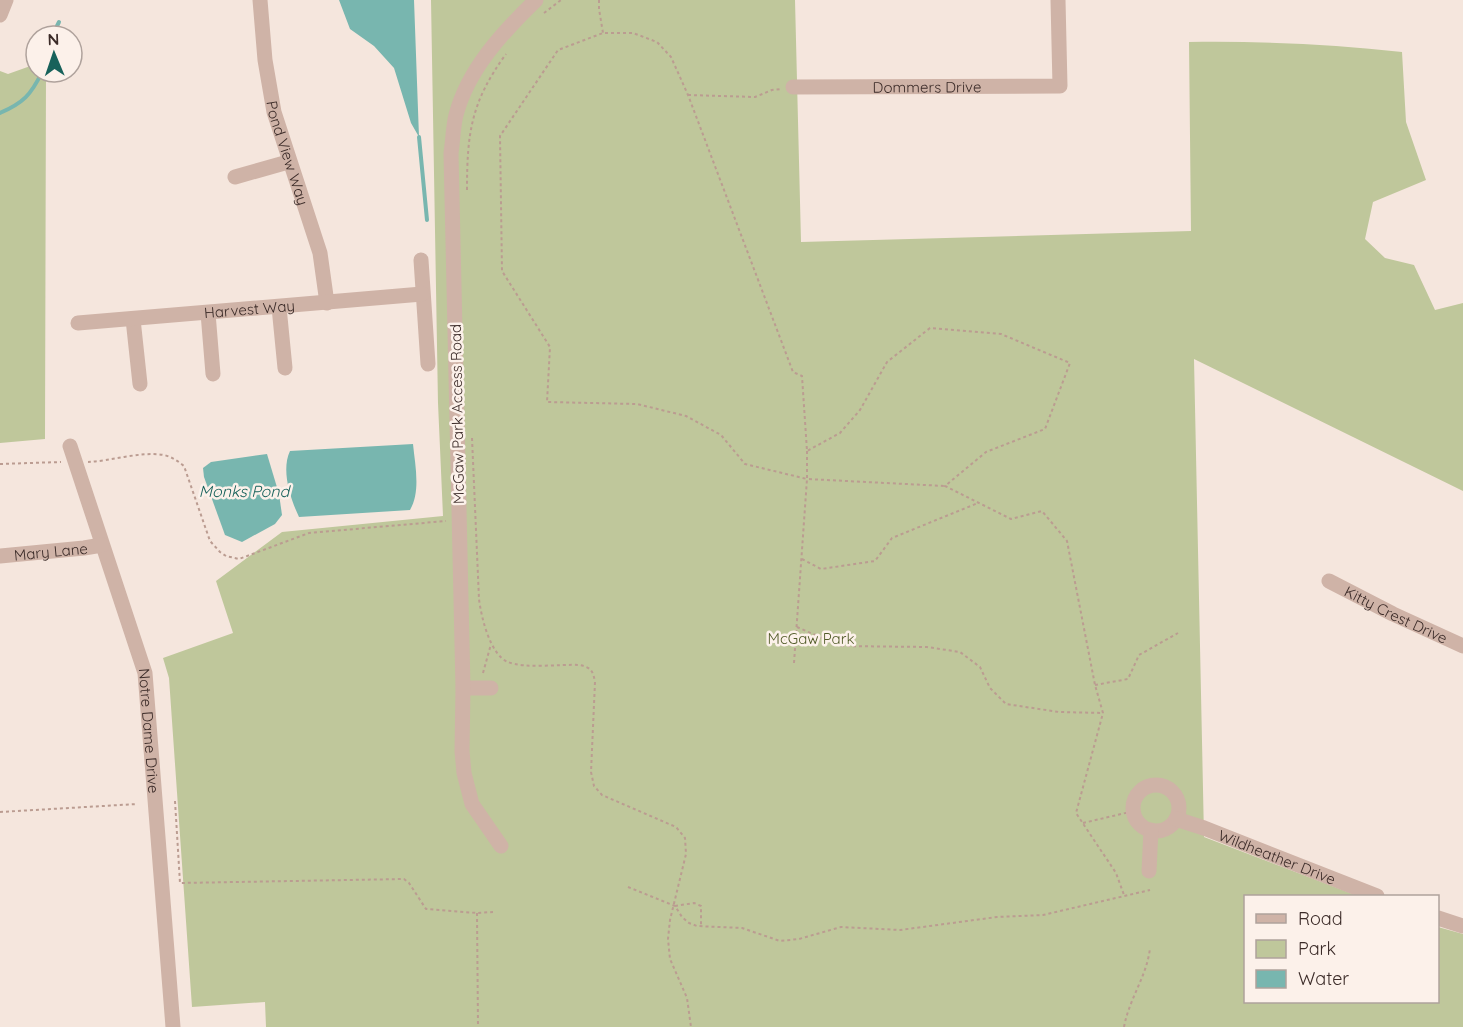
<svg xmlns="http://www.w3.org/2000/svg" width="1463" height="1027" font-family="Quicksand,sans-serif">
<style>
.green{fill:#bfc79b}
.water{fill:#78b6af}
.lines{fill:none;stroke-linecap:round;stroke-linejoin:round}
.stream{stroke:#78b6af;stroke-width:4}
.path{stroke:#bb9c91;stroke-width:2;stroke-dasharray:3 3;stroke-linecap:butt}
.minor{stroke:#cfb3a7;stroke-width:15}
.labels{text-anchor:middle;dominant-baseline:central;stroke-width:5;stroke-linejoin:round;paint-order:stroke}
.street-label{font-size:15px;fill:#3b2b28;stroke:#fcf1ea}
.park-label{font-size:15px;fill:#525c29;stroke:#fcf1ea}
.water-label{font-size:16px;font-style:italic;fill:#18625b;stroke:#fcf1ea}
</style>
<rect width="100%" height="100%" fill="#f5e6dd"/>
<g class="green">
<path d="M431,0H795L801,242L1191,231L1189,42C1260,41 1331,44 1402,52L1406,122L1426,180L1373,202L1365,239L1385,258L1414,265L1435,310L1463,303V491L1194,359L1204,837L1358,896H1246V1002H1438V927L1463,934V1027H266L265,1002L192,1007L169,678L163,658L233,633L216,581L282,532L443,516L438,403Z"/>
<polygon points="36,64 36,72 46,72 45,439 0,443 0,71 8,74"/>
</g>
<g class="water">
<polygon points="339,0 414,0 419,137 411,123 394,68 374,46 350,29"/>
<path d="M413,444C415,465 421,491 410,510L299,517C290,498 281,470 290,451Z"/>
<polygon points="267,454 279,494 282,515 275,524 242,542 225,535 204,477 203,468 211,462"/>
</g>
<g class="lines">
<g class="stream">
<polyline points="52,36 59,22"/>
<path d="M0,113C23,103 31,95 42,72"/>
<polyline points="419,137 427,220"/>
</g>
<g class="path">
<polyline points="599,0 599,9 603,33"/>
<polyline points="544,13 561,0"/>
<polyline points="688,95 755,97 772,90 781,89"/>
<path d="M467,190C467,133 471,102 506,54"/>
<path d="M472,438L479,599C481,616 490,655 508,662C524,669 561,664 579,665C591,667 593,671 595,682L591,772L594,786L602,795L676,827L685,838L686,854L670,920L668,939L670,959L687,998L691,1027"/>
<polyline points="807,451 807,479 945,486"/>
<path d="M88,462C111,461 141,451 164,455C172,457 178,461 184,466L210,541L220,552L226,556L239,559L309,533L446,521"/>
<polyline points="0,464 61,462"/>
<polyline points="802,559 821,569 875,561 892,538 978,503"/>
<polyline points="797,627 840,646 927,647 960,652 980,667 990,688 1006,704 1059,712 1103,713"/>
<polyline points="794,663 807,479 745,464 721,435 686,416 637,404 547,402 550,347 502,271 500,136 558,50 603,33 633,33 657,42 671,57 688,95 793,372 802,376 807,451 840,433 860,410 887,362 930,328 1001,334 1070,363 1045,429 986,452 945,486 1011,519 1042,511 1067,541 1095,685 1103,713 1076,813 1116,873 1124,895"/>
<polyline points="483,673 491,644"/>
<polyline points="1095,685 1128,679 1139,655 1178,633"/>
<polyline points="175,801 180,883 404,879 409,883 426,909 477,913 493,912"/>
<polyline points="0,812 137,804"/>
<polyline points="1083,823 1134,811"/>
<polyline points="628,887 675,906 682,917 689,923 697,926 742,928 780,941 799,939 841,927 900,930 997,917 1043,915 1150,890"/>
<polyline points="675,906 694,903 701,906 701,926"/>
<polyline points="477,913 478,1027"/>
<path d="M1124,1027C1129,999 1147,976 1150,948"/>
</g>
<g class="minor">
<path id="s1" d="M260,0L265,60L274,112L320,253L327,303"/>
<polyline points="0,15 6,0"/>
<path id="s2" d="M793,87L1060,86L1058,0"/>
<polyline points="235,177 288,162"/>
<polyline points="421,260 428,364"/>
<polyline points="279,307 285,368"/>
<polyline points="208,313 213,374"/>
<polyline points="133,319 140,384"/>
<path id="s3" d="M78,323L422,294"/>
<path id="s4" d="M70,446L145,673L173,1027"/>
<path id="s5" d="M0,556L84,548L102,545"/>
<path id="s6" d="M1329,581L1393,614L1463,646"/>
<polyline points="463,688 491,688"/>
<circle cx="1156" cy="808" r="23"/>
<path id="s7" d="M1176,819L1204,828L1377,896"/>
<path d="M501,846L472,804L464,773L462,751L463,688L451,153C453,140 453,127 456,115C468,69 503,32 536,0"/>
<polyline points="1149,871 1151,830"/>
<polyline points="1438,918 1463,926"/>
</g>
</g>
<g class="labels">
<g class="street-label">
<text stroke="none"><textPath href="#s2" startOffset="134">Dommers Drive</textPath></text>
<text stroke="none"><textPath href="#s1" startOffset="156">Pond View Way</textPath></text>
<text stroke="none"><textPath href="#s3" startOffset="172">Harvest Way</textPath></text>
<text transform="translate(457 414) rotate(-91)">McGaw Park Access Road</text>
<text stroke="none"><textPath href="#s5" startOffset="51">Mary Lane</textPath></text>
<text stroke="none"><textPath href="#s6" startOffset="75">Kitty Crest Drive</textPath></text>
<text stroke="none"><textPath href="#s4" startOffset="297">Notre Dame Drive</textPath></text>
<text stroke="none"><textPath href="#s7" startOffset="108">Wildheather Drive</textPath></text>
</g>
<g class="park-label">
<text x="811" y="638">McGaw Park</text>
</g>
<g class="water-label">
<text x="244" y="491">Monks Pond</text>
</g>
</g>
<rect x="1244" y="895" width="195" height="108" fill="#fcf1ea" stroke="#afa29c" stroke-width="1.5"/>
<rect x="1256" y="914" width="30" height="9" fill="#cfb3a7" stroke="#afa29c" stroke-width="1.5"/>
<text x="1298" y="925" font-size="18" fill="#3b2b28">Road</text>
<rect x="1256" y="940" width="30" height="18" fill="#bfc79b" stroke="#afa29c" stroke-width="1.5"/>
<text x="1298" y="955" font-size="18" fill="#3b2b28">Park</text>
<rect x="1256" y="970" width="30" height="18" fill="#78b6af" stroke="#afa29c" stroke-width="1.5"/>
<text x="1298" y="985" font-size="18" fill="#3b2b28">Water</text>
<g transform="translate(54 54) rotate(358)"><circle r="28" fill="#fcf1ea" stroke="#afa29c" stroke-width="1.5"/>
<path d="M0-4.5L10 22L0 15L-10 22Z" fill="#18625b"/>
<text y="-9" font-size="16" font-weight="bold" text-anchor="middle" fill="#3b2b28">N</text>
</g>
</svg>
